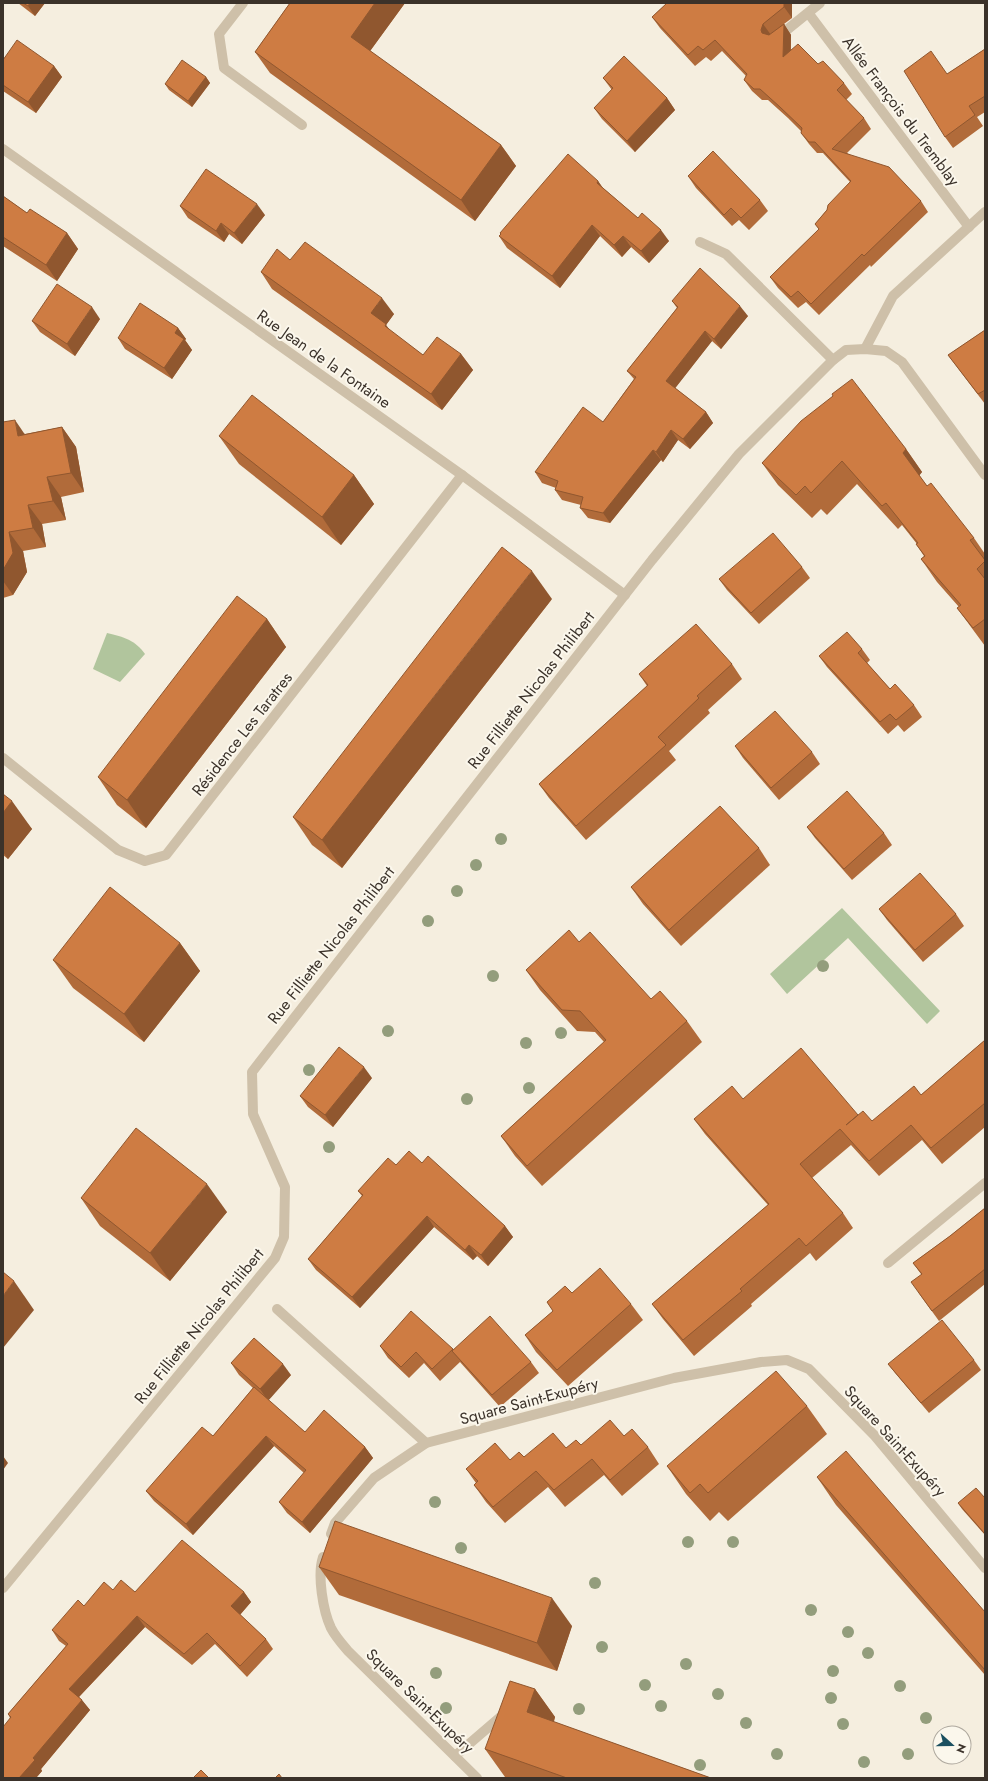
<svg xmlns="http://www.w3.org/2000/svg" width="988" height="1781" font-family="Jost,sans-serif">
<style>
.green{fill:#b1c59d}
.lines{fill:none;stroke-linecap:round;stroke-linejoin:round}
.service{stroke:#cec0a9;stroke-width:10}
.minor{stroke:#cec0a9;stroke-width:10}
.tree{fill:#939d7c}
.wall{fill:#b16b3a}
.shaded-wall{fill:#90572f}
.building{fill:#ce7c43;stroke:#90572f}
.labels{text-anchor:middle;dominant-baseline:central;stroke-width:4;stroke-linejoin:round;paint-order:stroke}
.street-label{font-size:16px;fill:#3b322a;stroke:#fbf7ec}
</style>
<rect width="100%" height="100%" fill="#f5eedf"/>
<g class="green">
<path d="M107,633C124,637 135,640 145,654L120,682L93,669Z"/>
<polygon points="842,908 940,1011 927,1024 848,938 787,994 770,974"/>
</g>
<g class="lines">
<g class="service">
<polyline points="243,3 219,34 224,68 302,125"/>
<polyline points="277,1309 426,1443"/>
<polyline points="331,1534 335,1523 374,1478 426,1443 674,1378 761,1362 787,1360 809,1369 875,1436 985,1568"/>
<path d="M323,1557C317,1575 323,1611 331,1628C335,1636 342,1644 348,1651L477,1778"/>
<polyline points="455,1756 505,1713"/>
</g>
<g class="minor">
<polyline points="809,14 969,227"/>
<polyline points="778,37 820,3"/>
<polyline points="3,149 462,475 625,595"/>
<polyline points="700,242 726,254 833,360"/>
<polyline points="865,349 893,296 985,212"/>
<polyline points="3,758 118,850 145,861 166,855 462,475"/>
<polyline points="888,1263 985,1183"/>
<polyline points="3,1588 275,1258 284,1237 285,1187 253,1114 252,1072 652,560 739,454 833,360 846,350 865,349 886,351 902,362 985,475"/>
</g>
</g>
<g class="tree">
<circle cx="501" cy="839" r="6"/>
<circle cx="476" cy="865" r="6"/>
<circle cx="457" cy="891" r="6"/>
<circle cx="428" cy="921" r="6"/>
<circle cx="823" cy="966" r="6"/>
<circle cx="493" cy="976" r="6"/>
<circle cx="388" cy="1031" r="6"/>
<circle cx="561" cy="1033" r="6"/>
<circle cx="526" cy="1043" r="6"/>
<circle cx="309" cy="1070" r="6"/>
<circle cx="529" cy="1088" r="6"/>
<circle cx="467" cy="1099" r="6"/>
<circle cx="329" cy="1147" r="6"/>
<circle cx="435" cy="1502" r="6"/>
<circle cx="688" cy="1542" r="6"/>
<circle cx="733" cy="1542" r="6"/>
<circle cx="461" cy="1548" r="6"/>
<circle cx="595" cy="1583" r="6"/>
<circle cx="811" cy="1610" r="6"/>
<circle cx="848" cy="1632" r="6"/>
<circle cx="602" cy="1647" r="6"/>
<circle cx="868" cy="1653" r="6"/>
<circle cx="686" cy="1664" r="6"/>
<circle cx="833" cy="1671" r="6"/>
<circle cx="436" cy="1673" r="6"/>
<circle cx="645" cy="1685" r="6"/>
<circle cx="900" cy="1686" r="6"/>
<circle cx="718" cy="1694" r="6"/>
<circle cx="831" cy="1698" r="6"/>
<circle cx="661" cy="1706" r="6"/>
<circle cx="446" cy="1708" r="6"/>
<circle cx="579" cy="1709" r="6"/>
<circle cx="926" cy="1718" r="6"/>
<circle cx="746" cy="1723" r="6"/>
<circle cx="843" cy="1724" r="6"/>
<circle cx="777" cy="1754" r="6"/>
<circle cx="908" cy="1754" r="6"/>
<circle cx="864" cy="1762" r="6"/>
<circle cx="700" cy="1765" r="6"/>
</g>
<g class="wall">
<polygon points="18,3 45,3 35,16"/>
<polygon points="290,3 405,3 370,51 501,145 516,166 475,221 270,73 255,52"/>
<polygon points="667,3 792,3 792,18 784,24 791,35 791,50 818,64 844,83 852,94 846,100 864,118 871,129 847,153 921,201 928,212 871,267 870,265 819,315 806,302 798,308 778,288 770,277 819,229 815,224 850,182 823,153 817,153 809,144 801,133 801,131 788,118 768,100 762,100 752,91 744,80 746,76 722,51 711,61 706,57 695,66 660,28 652,17"/>
<polygon points="985,49 985,112 977,117 983,126 953,148 945,137 947,74"/>
<polygon points="3,60 54,66 62,77 36,113 3,91"/>
<polygon points="206,77 210,83 192,107 169,90 165,84"/>
<polygon points="603,78 667,98 675,110 635,152 602,119 594,108 612,90"/>
<polygon points="688,176 760,200 768,211 749,230 739,220 732,226 696,188"/>
<polygon points="598,181 603,188 638,218 669,241 649,263 631,247 622,257 600,236 560,288 507,248 499,236 501,235 500,233"/>
<polygon points="3,196 27,213 67,233 78,249 57,281 3,246"/>
<polygon points="180,206 265,215 242,244 229,234 224,242 188,218"/>
<polygon points="290,260 394,314 386,325 390,331 423,355 461,354 473,370 442,410 272,289 261,272"/>
<polygon points="672,301 748,316 721,349 712,341 675,388 706,412 713,423 690,449 678,440 663,462 661,460 610,523 588,518 580,508 581,505 562,500 555,490 556,488 542,483 535,472 603,422 634,379 627,371 677,308"/>
<polygon points="100,319 75,356 40,332 32,321"/>
<polygon points="178,328 186,339 185,340 192,350 172,379 125,349 118,338"/>
<polygon points="985,330 985,404 948,355"/>
<polygon points="833,396 906,449 922,472 919,475 927,486 974,538 985,554 985,646 957,608 959,607 937,582 921,559 924,556 916,544 917,544 902,525 898,529 857,484 827,515 821,509 812,518 778,485 762,463"/>
<polygon points="3,422 25,434 62,427 76,447 84,492 61,497 66,520 42,524 46,547 23,551 27,572 13,595 3,598"/>
<polygon points="219,436 354,475 374,504 341,545 239,464"/>
<polygon points="802,567 810,578 759,624 727,590 719,579"/>
<polygon points="552,599 342,868 312,845 293,817"/>
<polygon points="267,619 286,647 146,828 117,805 98,777"/>
<polygon points="862,649 870,660 867,663 890,689 914,705 922,717 904,732 898,725 888,734 827,667 819,656"/>
<polygon points="732,664 742,679 708,710 710,713 669,751 676,760 586,840 549,798 539,784 647,686 639,674"/>
<polygon points="735,746 812,752 820,764 779,800 743,758"/>
<polygon points="3,794 32,829 8,859 3,855"/>
<polygon points="807,827 884,833 892,845 852,880 815,838"/>
<polygon points="759,848 770,865 681,946 643,904 631,887"/>
<polygon points="879,909 956,914 964,926 923,962 887,920"/>
<polygon points="579,942 651,999 687,1021 702,1042 542,1186 515,1156 501,1136 604,1042 595,1032 577,1031 540,990 526,970"/>
<polygon points="180,943 200,971 144,1042 73,988 53,960"/>
<polygon points="985,1040 985,1127 942,1164 922,1140 879,1176 851,1145 812,1178 843,1213 853,1228 816,1261 810,1253 751,1304 752,1306 694,1356 663,1319 652,1304 768,1205 705,1134 694,1119 743,1099 858,1115 872,1121 921,1095"/>
<polygon points="372,1078 333,1127 308,1107 300,1096"/>
<polygon points="422,1163 505,1226 513,1237 488,1266 477,1256 473,1260 434,1227 360,1308 316,1270 308,1259 362,1196 358,1191 396,1165"/>
<polygon points="81,1198 227,1212 170,1281 100,1226"/>
<polygon points="985,1208 985,1284 939,1321 918,1292 921,1274 913,1263 950,1236"/>
<polygon points="547,1302 631,1304 643,1320 568,1386 536,1352 525,1335 553,1311"/>
<polygon points="380,1346 454,1349 531,1362 539,1373 500,1407 460,1362 440,1381 424,1363 409,1378 388,1358"/>
<polygon points="974,1360 981,1370 929,1413 896,1374 888,1364"/>
<polygon points="231,1363 291,1375 268,1400 305,1432 365,1447 373,1458 310,1533 287,1513 279,1502 304,1473 274,1446 193,1535 154,1501 146,1491 213,1436 253,1388 239,1375"/>
<polygon points="807,1406 827,1434 728,1521 719,1512 710,1521 686,1494 667,1466"/>
<polygon points="624,1436 648,1447 659,1464 622,1496 604,1475 565,1507 548,1487 505,1523 486,1502 474,1485 476,1483 466,1469"/>
<polygon points="817,1477 985,1612 985,1675 836,1505"/>
<polygon points="985,1498 985,1535 962,1509 958,1503"/>
<polygon points="319,1567 572,1626 557,1671 339,1595"/>
<polygon points="113,1590 135,1592 244,1592 251,1602 240,1615 266,1639 273,1649 247,1677 215,1644 192,1665 145,1627 79,1697 90,1710 41,1769 42,1771 36,1778 3,1778 10,1718 8,1714 66,1646 59,1641 52,1630 84,1606"/>
<polygon points="535,1689 555,1717 554,1722 711,1778 506,1778 505,1777 485,1749"/>
</g>
<g class="shaded-wall">
<polygon points="30,3 45,3 35,16 28,6"/>
<polygon points="375,3 405,3 365,58 351,37"/>
<polygon points="784,3 792,3 792,18 784,7"/>
<polygon points="763,24 771,35 769,41 762,33 761,30"/>
<polygon points="784,24 791,35 790,68 783,57"/>
<polygon points="54,66 62,77 36,113 28,102"/>
<polygon points="206,77 210,83 192,107 188,101"/>
<polygon points="667,98 675,110 635,152 627,141"/>
<polygon points="501,145 516,166 475,221 461,200"/>
<polygon points="598,181 606,193 597,183"/>
<polygon points="257,204 265,215 242,244 234,233"/>
<polygon points="221,223 229,234 224,242 216,231"/>
<polygon points="592,225 600,236 560,288 552,276"/>
<polygon points="661,230 669,241 649,263 641,251"/>
<polygon points="67,233 78,249 57,281 46,265"/>
<polygon points="623,236 631,247 622,257 614,245"/>
<polygon points="382,298 394,314 386,325 398,341 371,313"/>
<polygon points="740,306 748,316 721,349 714,339"/>
<polygon points="92,307 100,319 75,356 67,344"/>
<polygon points="178,328 186,339 185,340 192,350 172,379 164,368 175,333"/>
<polygon points="705,331 712,341 673,391 666,381"/>
<polygon points="461,354 473,370 442,410 431,394"/>
<polygon points="706,412 713,423 690,449 683,439"/>
<polygon points="15,420 28,439 18,436"/>
<polygon points="62,427 76,447 84,492 71,473"/>
<polygon points="671,430 678,440 663,462 656,452"/>
<polygon points="906,449 922,472 919,476 903,453"/>
<polygon points="653,450 661,460 610,523 603,513"/>
<polygon points="354,475 374,504 341,545 322,517"/>
<polygon points="47,477 61,497 66,520 53,501"/>
<polygon points="28,505 42,524 46,547 33,528"/>
<polygon points="9,532 23,551 27,572 13,595 3,581 3,570"/>
<polygon points="532,571 552,599 342,868 322,840"/>
<polygon points="267,619 286,647 146,828 127,800"/>
<polygon points="12,801 32,829 8,859 3,852 3,813"/>
<polygon points="180,943 200,971 144,1042 124,1014"/>
<polygon points="364,1067 372,1078 333,1127 325,1115"/>
<polygon points="207,1184 227,1212 170,1281 150,1253"/>
<polygon points="427,1216 434,1227 360,1308 352,1297"/>
<polygon points="505,1226 513,1237 488,1266 481,1255"/>
<polygon points="469,1245 477,1256 473,1260 465,1250"/>
<polygon points="14,1281 34,1310 3,1348 3,1296"/>
<polygon points="283,1364 291,1375 268,1401 260,1389"/>
<polygon points="266,1436 274,1446 193,1535 186,1524"/>
<polygon points="365,1447 373,1458 310,1533 302,1522"/>
<polygon points="3,1456 8,1463 3,1470"/>
<polygon points="244,1592 251,1602 238,1617 231,1606"/>
<polygon points="552,1598 572,1626 557,1671 537,1643"/>
<polygon points="137,1616 145,1627 76,1700 69,1689"/>
<polygon points="535,1689 555,1717 547,1741 527,1712"/>
<polygon points="82,1700 90,1710 41,1769 42,1771 36,1778 19,1778 33,1758"/>
</g>
<g class="building">
<polygon points="23,3 30,3 28,6"/>
<polygon points="290,3 375,3 351,37 501,145 461,200 255,52"/>
<polygon points="667,3 784,3 784,7 763,24 761,30 762,33 769,35 784,24 783,57 798,44 818,64 823,61 844,83 837,90 864,118 832,149 889,167 921,201 864,256 862,254 811,304 798,291 791,297 770,277 819,229 815,224 827,210 828,205 851,181 815,142 809,142 801,133 802,128 780,107 760,89 754,89 744,80 747,74 715,40 703,50 698,46 688,55 652,17"/>
<polygon points="17,40 54,66 28,102 3,85 3,60"/>
<polygon points="985,49 985,96 969,106 975,115 945,137 904,71 931,51 947,74"/>
<polygon points="624,56 667,98 627,141 594,108 613,88 603,78"/>
<polygon points="182,60 206,77 188,101 165,84"/>
<polygon points="713,151 760,200 741,218 731,208 724,215 688,176"/>
<polygon points="568,154 598,181 597,183 638,218 642,213 661,230 641,251 623,236 614,245 592,225 552,276 499,236 501,234 500,233"/>
<polygon points="206,169 257,204 234,233 221,223 216,231 180,206"/>
<polygon points="3,196 27,213 30,209 67,233 46,265 3,237"/>
<polygon points="305,242 382,298 371,313 386,324 385,326 423,355 437,337 461,354 431,394 261,272 277,249 290,260"/>
<polygon points="700,268 740,306 714,339 705,331 666,381 706,412 683,439 671,430 656,452 653,450 603,513 580,508 583,497 555,490 558,481 535,472 583,407 603,422 636,377 627,371 678,307 672,301"/>
<polygon points="57,284 92,307 67,344 32,321"/>
<polygon points="140,303 178,328 175,333 184,339 164,368 118,338"/>
<polygon points="985,330 985,390 978,394 948,355"/>
<polygon points="852,379 906,449 903,453 927,486 931,483 974,538 970,540 985,560 985,561 977,569 985,579 985,619 973,628 957,608 961,605 921,559 925,556 916,544 918,543 886,503 882,506 842,461 811,493 805,486 796,495 762,463 801,421 833,396 832,394"/>
<polygon points="252,395 354,475 322,517 219,436"/>
<polygon points="15,420 18,436 62,427 71,473 47,477 53,501 28,505 33,528 9,532 13,553 3,570 3,422"/>
<polygon points="773,533 802,567 751,613 719,579"/>
<polygon points="502,547 532,571 322,840 293,817"/>
<polygon points="237,596 267,619 127,800 98,777"/>
<polygon points="696,624 732,664 697,696 699,698 658,737 666,745 576,826 539,784 648,685 639,674"/>
<polygon points="847,632 862,649 858,653 890,689 895,684 914,705 896,720 890,714 880,722 819,656"/>
<polygon points="775,711 812,752 771,788 735,746"/>
<polygon points="847,791 884,833 844,869 807,827"/>
<polygon points="3,794 12,801 3,813"/>
<polygon points="720,806 759,848 669,930 631,887"/>
<polygon points="920,873 956,914 915,950 879,909"/>
<polygon points="110,887 180,943 124,1014 53,960"/>
<polygon points="569,930 579,942 590,932 651,999 660,991 687,1021 527,1166 501,1136 606,1040 580,1011 562,1010 526,970"/>
<polygon points="985,1040 985,1103 931,1148 911,1125 869,1161 840,1129 800,1164 843,1213 806,1246 799,1238 740,1289 742,1291 683,1340 652,1304 769,1204 694,1119 732,1086 743,1099 801,1048 858,1115 846,1125 863,1111 872,1121 914,1086 921,1095"/>
<polygon points="339,1047 364,1067 325,1115 300,1096"/>
<polygon points="136,1128 207,1184 150,1253 81,1198"/>
<polygon points="409,1151 422,1163 428,1156 505,1226 481,1255 469,1245 465,1250 427,1216 352,1297 308,1259 363,1195 358,1191 388,1158 396,1165"/>
<polygon points="985,1208 985,1269 932,1311 911,1282 922,1274 913,1263 950,1236"/>
<polygon points="600,1268 631,1304 557,1370 525,1335 553,1311 547,1302 565,1286 572,1293"/>
<polygon points="3,1272 14,1281 3,1296"/>
<polygon points="411,1311 453,1349 432,1369 416,1352 401,1367 380,1346"/>
<polygon points="490,1316 531,1362 492,1395 452,1351"/>
<polygon points="942,1320 974,1360 921,1403 888,1364"/>
<polygon points="254,1338 283,1364 260,1389 231,1363"/>
<polygon points="776,1371 807,1406 708,1493 700,1484 690,1493 667,1466"/>
<polygon points="254,1387 305,1432 324,1410 365,1447 302,1522 279,1502 306,1470 266,1436 186,1524 146,1491 202,1427 213,1436"/>
<polygon points="610,1420 624,1436 632,1429 648,1447 610,1480 592,1459 554,1490 536,1471 493,1507 474,1485 478,1481 466,1469 495,1443 510,1460 519,1452 524,1457 553,1433 566,1448 576,1440 581,1445"/>
<polygon points="846,1451 985,1612 985,1670 817,1477"/>
<polygon points="976,1488 985,1498 985,1534 958,1503"/>
<polygon points="335,1521 552,1598 537,1643 319,1567"/>
<polygon points="182,1540 244,1592 231,1606 266,1639 240,1666 207,1633 184,1654 137,1616 69,1689 82,1700 33,1758 35,1760 19,1778 3,1778 3,1727 11,1717 8,1714 68,1644 52,1630 78,1600 84,1606 104,1582 113,1590 121,1580 135,1592"/>
<polygon points="510,1681 535,1689 527,1712 711,1778 567,1778 485,1749"/>
<polygon points="201,1770 209,1778 193,1778"/>
<polygon points="279,1774 282,1778 275,1778"/>
</g>
<g class="labels">
<g class="street-label">
<text transform="translate(901 111) rotate(53)">Allée François du Tremblay</text>
<text transform="translate(324 359) rotate(35)">Rue Jean de la Fontaine</text>
<text transform="translate(531 690) rotate(-52)">Rue Filliette Nicolas Philibert</text>
<text transform="translate(242 734) rotate(-52)">Résidence Les Taratres</text>
<text transform="translate(331 945) rotate(-52)">Rue Filliette Nicolas Philibert</text>
<text transform="translate(199 1326) rotate(-51)">Rue Filliette Nicolas Philibert</text>
<text transform="translate(529 1401) rotate(-15)">Square Saint-Exupéry</text>
<text transform="translate(895 1441) rotate(48)">Square Saint-Exupéry</text>
<text transform="translate(420 1701) rotate(44)">Square Saint-Exupéry</text>
</g>
</g>
<rect width="988" height="1781" fill="none" stroke="#3b322a" stroke-width="8"/>
<g transform="translate(952 1745) rotate(111)"><circle r="19" fill="#fbf7ec" stroke="#aea89e"/>
<path d="M0-3L7 15L0 10L-7 15Z" fill="#1b5060"/>
<text y="-6" font-size="11" font-weight="bold" text-anchor="middle" fill="#3b322a">N</text>
</g>
</svg>
